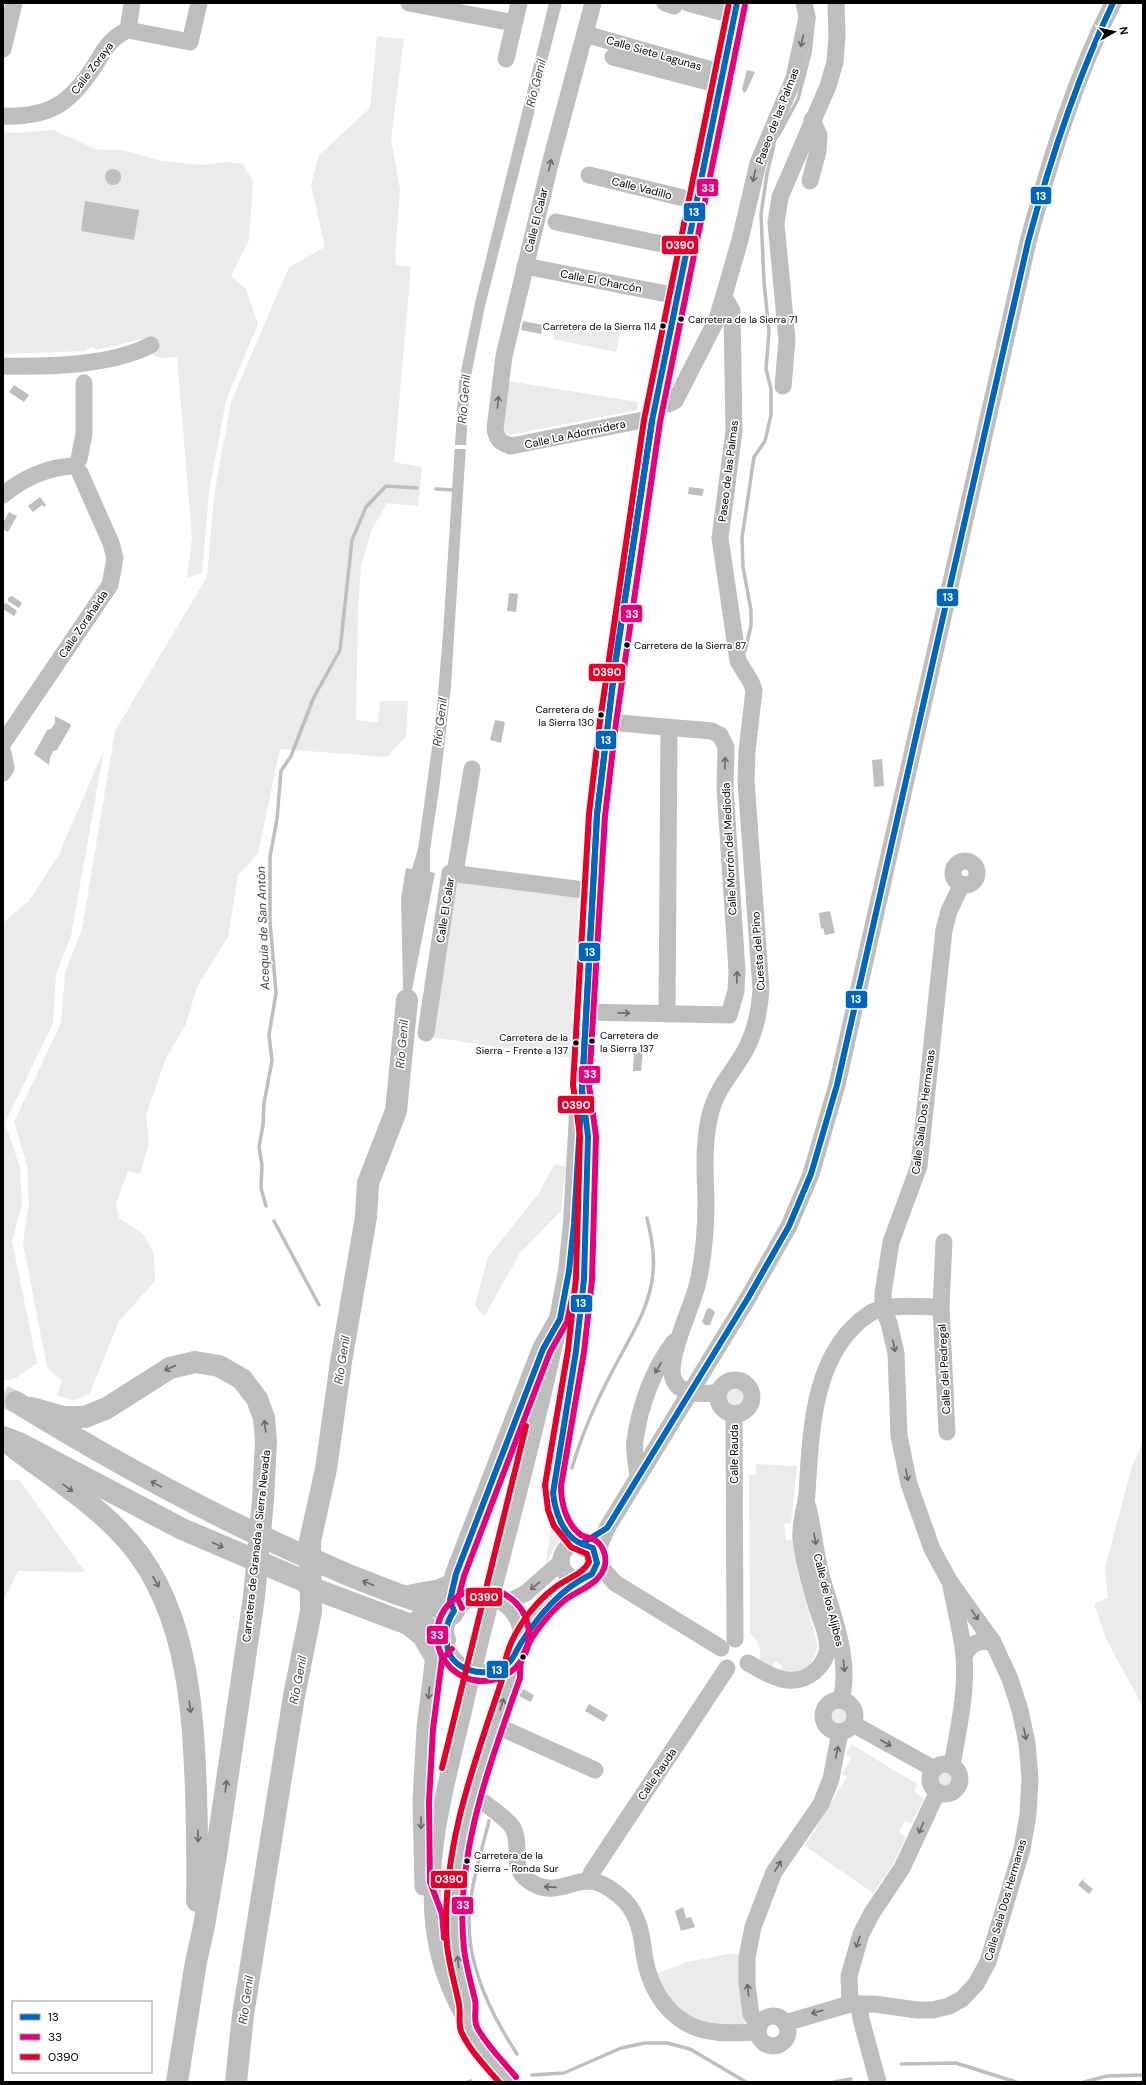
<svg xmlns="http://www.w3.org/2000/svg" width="1146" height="2085" font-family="'DM Sans',sans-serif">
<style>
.green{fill:#ebebeb}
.water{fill:#bebebe}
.pier{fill:#fff}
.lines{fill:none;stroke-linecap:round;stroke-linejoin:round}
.stream{stroke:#bebebe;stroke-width:3.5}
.river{stroke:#bebebe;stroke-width:22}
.highway-tunnel{stroke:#d9d9d9;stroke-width:22;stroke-dasharray:22 11;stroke-linecap:butt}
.minor{stroke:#bebebe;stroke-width:17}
.major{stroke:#bebebe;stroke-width:22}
.highway{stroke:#bebebe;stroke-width:22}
.bus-1-casing{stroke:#fff;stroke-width:9}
.bus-2-casing{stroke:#fff;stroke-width:9}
.bus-3-casing{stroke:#fff;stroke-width:9}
.bus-1{stroke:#0065bd;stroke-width:6}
.bus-2{stroke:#e6007b;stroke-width:6}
.bus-3{stroke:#e4002b;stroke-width:6}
.oneway{stroke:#686868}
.bus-dot{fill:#000;stroke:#fff;stroke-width:1.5}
.labels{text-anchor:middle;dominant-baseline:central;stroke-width:3.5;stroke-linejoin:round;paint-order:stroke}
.bus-label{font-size:10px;fill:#000;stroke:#fff;text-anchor:start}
.street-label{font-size:11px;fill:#000;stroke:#fff}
.water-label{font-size:12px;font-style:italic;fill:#434343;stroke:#fff}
.line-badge{stroke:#fff;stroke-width:1.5}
.badge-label{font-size:11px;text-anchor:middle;font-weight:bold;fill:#fff}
</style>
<rect width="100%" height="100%" fill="#fff"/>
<g class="green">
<polygon points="377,36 404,39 391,139 400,190 395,256 396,265 411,266 394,462 422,467 418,506 387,503 371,532 361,565 358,608 356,720 378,722 380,701 408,701 406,736 387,757 280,749 258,853 238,875 228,937 197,987 186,1024 166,1058 146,1115 149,1143 140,1174 128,1171 116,1204 119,1218 143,1234 154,1254 155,1281 119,1321 90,1393 73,1401 57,1395 62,1381 47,1367 23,1243 29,1203 27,1165 14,1122 61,1023 65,973 82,929 115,731 207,577 214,496 231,402 289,267 325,247 311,185 319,155 370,108"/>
<polygon points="54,130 95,149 122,150 162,161 201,165 227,162 243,164 253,182 249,241 231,276 246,289 258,324 226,400 209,492 202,573 187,578 192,537 177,357 162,358 153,355 151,337 95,350 94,347 86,349 86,351 3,354 3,132 18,133"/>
<polygon points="557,320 620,333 616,352 553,339"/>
<polygon points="508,381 638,402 637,410 509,435 503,430"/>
<polygon points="104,750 71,936 56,974 53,1023 5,1123 20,1167 22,1204 12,1241 37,1363 16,1378 3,1381 3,923 29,901 58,856"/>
<polygon points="455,879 579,895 570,1058 431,1037"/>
<polygon points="554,1165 566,1166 561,1211 520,1253 484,1317 475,1305 488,1257 539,1193"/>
<circle cx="735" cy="1397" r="10"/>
<polygon points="1143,1442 1143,1707 1106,1639 1094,1604 1108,1598 1105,1568 1132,1466"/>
<path d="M756,1464L797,1466L791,1523L784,1524L786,1541L792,1540L797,1569L816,1639L817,1651L809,1666L801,1672L779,1673L783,1666L775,1661L771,1668L760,1662C761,1650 760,1641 750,1634L749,1475L756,1474Z"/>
<polygon points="3,1480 19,1480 85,1572 18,1571 3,1602"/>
<polygon points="552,1527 560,1538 545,1565"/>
<circle cx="839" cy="1716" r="9"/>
<polygon points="851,1744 917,1784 914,1791 924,1799 911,1824 905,1821 899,1832 906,1837 892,1866 873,1893 805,1846 847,1777 842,1774 851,1758 846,1755"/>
<circle cx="945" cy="1779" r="9"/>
<path d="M728,1954H739V1990L745,2024C716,2027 688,2024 670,1999C664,1992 661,1982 656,1974L687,1962Z"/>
</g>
<g class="water">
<polygon points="549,3 562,3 485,306 470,381 451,686 440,783 430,850 430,872 435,873 404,1030 401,898 406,868 412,869 418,849 436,718 443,634 459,381 475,303"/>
<polygon points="747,70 755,72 746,92 744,93 742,89"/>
<circle cx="113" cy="177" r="8"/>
<polygon points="85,201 139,210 134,240 81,231"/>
<polygon points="523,321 543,325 541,334 521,330"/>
<polygon points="14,385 29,395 24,402 9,392"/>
<polygon points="689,487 704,489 702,496 688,494"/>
<polygon points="40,497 46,505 44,507 42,505 33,512 28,506"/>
<polygon points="9,512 17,516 8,532 3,529 3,523"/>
<polygon points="509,593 518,594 516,612 507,611"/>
<polygon points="12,596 22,603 19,608 8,601 8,598"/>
<polygon points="6,603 17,611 14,616 3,609 3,604"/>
<polygon points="55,716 70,724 71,726 57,750 53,751 50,758 49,765 34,754 47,730 51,729 55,723"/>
<polygon points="495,720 505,722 501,743 490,740"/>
<polygon points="882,759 884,786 874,787 872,760"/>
<polygon points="830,911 835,933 825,935 823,928 821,929 819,913"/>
<polygon points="634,1051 643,1052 641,1071 633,1071"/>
<polygon points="710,1308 715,1312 710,1325 705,1325 702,1322 707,1309"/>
<polygon points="523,1689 534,1695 531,1702 519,1696"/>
<polygon points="589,1704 608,1715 604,1722 585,1711"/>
<polygon points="1084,1878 1083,1881 1093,1889 1089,1894 1078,1885"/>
<polygon points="683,1907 686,1918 691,1917 695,1927 681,1931 675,1911"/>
</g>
<polygon class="pier" points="452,445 468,445 467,449 452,449"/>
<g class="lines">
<g class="stream">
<polyline points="778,136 798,99 810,53 814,17"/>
<polyline points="436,489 455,490"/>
<polyline points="745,651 751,626 751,610 743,567 742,538 754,457 765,441 771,415 771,389 766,369 769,331 764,282 761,214 767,174 774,145"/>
<polyline points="266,1206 261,1188 262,1165 259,1147 263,1125 264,1103 272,1061 269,1035 276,993 270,921 270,857 277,819 281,771 291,756 314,697 340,650 352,540 366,507 386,486 417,488"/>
<polyline points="274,1221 319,1305"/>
<path d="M572,1468C582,1433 597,1400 614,1368C630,1337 650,1308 653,1273C655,1254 651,1236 647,1218"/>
<path d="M489,1821C481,1854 469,1889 469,1923C469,1970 492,2016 517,2054"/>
<polyline points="901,2064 956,2063 1016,2082"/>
<polyline points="532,2075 564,2073 621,2048 645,2043 667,2043 690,2049 746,2082"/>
<polyline points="468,2082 471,2081"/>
<polyline points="834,2082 851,2079"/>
<polyline points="1084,2082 1107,2076 1143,2075"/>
</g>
<polyline class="river" points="236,2082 243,2015 294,1696 311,1611 310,1541 326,1469 341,1362 366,1217 368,1183 396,1111 407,1000"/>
<polyline class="highway-tunnel" points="3,1396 16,1402"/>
<g class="minor">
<polyline points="409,3 514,23"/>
<path d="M593,3L550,164L504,356L495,429C497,440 501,443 511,446L643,420L652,421"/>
<polyline points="665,3 674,6 675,3"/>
<polyline points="688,3 721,12"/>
<polyline points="128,30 132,3"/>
<polyline points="585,34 722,73"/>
<polyline points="3,49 14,3"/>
<polyline points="613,57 720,85"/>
<polyline points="506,59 519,3"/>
<path d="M3,116C51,118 72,102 97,62C105,48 112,37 128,30L190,42L199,3"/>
<polyline points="589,175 696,201"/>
<polyline points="810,181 818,151 819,135 812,120"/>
<polyline points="556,222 686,249"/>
<polyline points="525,266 677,296"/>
<path d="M3,366C48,367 110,366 151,345"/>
<polyline points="783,386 787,340 776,223 780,197 828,86 835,62 837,36 836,3"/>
<polyline points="656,401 669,404 675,401 717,319 723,299 740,240 758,163 794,78 807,17 804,3"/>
<polyline points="79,459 84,434 84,383"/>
<path d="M3,495C22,479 47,467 73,466"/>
<polyline points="3,743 110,585 115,558 111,543 80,473"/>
<polyline points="3,753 6,768 3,773"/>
<circle cx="965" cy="873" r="12"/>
<polyline points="455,873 472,769"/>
<polyline points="585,1012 729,1015 736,991 737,971 725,788 726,747 720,735 712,731 608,722"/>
<polyline points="667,1014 669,728"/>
<polyline points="426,1033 450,873 592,891"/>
<polyline points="944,1242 941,1307 947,1432"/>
<circle cx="735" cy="1397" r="17"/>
<path d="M718,1393C703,1394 679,1396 673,1378C667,1357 693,1305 698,1282C704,1255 706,1228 706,1201C705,1171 703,1140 711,1111C717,1089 731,1074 742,1056C755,1035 759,1013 761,990L746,780L747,751L754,690L751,682L738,661L720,538L734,431L732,311L727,302L723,299"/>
<polyline points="734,1414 735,1639"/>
<path d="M638,1477C637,1465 633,1451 635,1440C640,1406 653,1369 674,1342"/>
<path d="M808,1507C813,1528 815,1550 820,1571C831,1613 852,1657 841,1700"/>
<circle cx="579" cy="1561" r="18"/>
<path d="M596,1554L607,1528L748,1298L789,1226L811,1174L837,1085L1028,242C1050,160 1075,78 1113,3"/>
<polyline points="597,1563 615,1583 721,1648"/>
<path d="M951,1586C955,1609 962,1633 964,1656C967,1694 958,1729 952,1766"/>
<circle cx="483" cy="1635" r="38"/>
<polyline points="504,1604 526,1593 561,1562"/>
<polyline points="520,1644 550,1603 581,1579"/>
<path d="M964,1656C971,1643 978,1640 993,1642"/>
<path d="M748,1663C769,1675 792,1690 814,1672C821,1666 825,1661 827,1652C830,1638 821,1621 817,1608C812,1590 806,1572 803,1553C802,1546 800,1538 801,1532C801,1519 806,1506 807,1493C811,1432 812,1352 869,1314C885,1303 922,1307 941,1307"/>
<circle cx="839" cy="1716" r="16"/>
<polyline points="853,1724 934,1769"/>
<polyline points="495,1725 595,1770"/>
<circle cx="945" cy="1779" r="15"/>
<path d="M473,1794C483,1803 509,1819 514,1830C523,1853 506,1870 536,1885C556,1894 571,1881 589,1881C602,1881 617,1893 625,1901C639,1916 642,1936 644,1954C650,1993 673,2028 716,2032C730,2034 744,2032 758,2032"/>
<polyline points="588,1881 592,1872 727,1668"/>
<polyline points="423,1887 421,1802 425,1728 434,1655 443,1646"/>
<polyline points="850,2004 849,1976 861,1934 872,1913 902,1868 937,1793"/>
<polyline points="859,2004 861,2019 878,2082"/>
<path d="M468,2010C468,1998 462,1986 459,1974C457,1962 456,1948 455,1935C449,1846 484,1758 512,1675L514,1657"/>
<circle cx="773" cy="2031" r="15"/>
<polyline points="785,2023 850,2004 874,2004 917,2010 933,2010 949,2006 962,1999 976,1984 988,1962 1022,1849 1028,1815 1030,1778 1027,1743 1020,1710 1010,1679 993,1642 950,1582 932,1549 909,1484 899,1436 896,1353 889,1323 883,1308 883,1293 891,1242 919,1166 944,930 949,911 962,884"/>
<polyline points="759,2027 751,2014 747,1984 747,1957 753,1927 774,1872 821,1804 831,1779 840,1732"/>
<path d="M510,2082C474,2040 443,1990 435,1934C424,1859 446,1785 463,1713C492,1587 529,1463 556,1337"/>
</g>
<g class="major">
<polyline points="32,1408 63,1417 85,1417 107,1408 170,1368 195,1362 219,1366 242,1379 257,1399 264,1418 266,1441 263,1500 254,1597 216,1855 204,1926 196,1962 177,2082"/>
<path d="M12,1446C48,1474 88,1499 119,1531C186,1598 193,1702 196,1792C197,1828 198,1864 197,1901"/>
<path d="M578,1542C561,1525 552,1509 553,1485C568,1403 582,1321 586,1238"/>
<polyline points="454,1611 450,1600 456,1574 543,1349 560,1319 569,1271 574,1224 592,891 597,815 608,722 652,421 737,3"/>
</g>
<g class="highway">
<path d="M16,1402C117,1464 221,1521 330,1567C354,1578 379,1587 403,1596C420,1602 436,1605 452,1614"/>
<polyline points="3,1437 19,1443 182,1529 304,1581 315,1589 408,1624 423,1636 434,1655"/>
<polyline points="408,1596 440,1590 453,1584"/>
<polyline points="418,1621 445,1640"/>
</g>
<g class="bus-1-casing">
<g id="bus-1">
<polyline points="652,421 737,3"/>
<polyline points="615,665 652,421"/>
<polyline points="615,665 652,421"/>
<polyline points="597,815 615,665"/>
<polyline points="597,815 615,665"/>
<path d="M582,1089L588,1136L584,1279L576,1351L553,1493C555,1511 562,1533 578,1542C583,1545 588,1546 593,1548L597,1563L592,1574C561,1588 539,1615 521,1643C515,1652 513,1662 503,1667C484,1679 450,1670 447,1645C445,1631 446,1623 454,1611L450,1600L456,1574L543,1349L560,1319L569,1271L574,1224Z"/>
<polyline points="582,1089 597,815"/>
<polyline points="582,1089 597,815"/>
<path d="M583,1543L607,1528L748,1298L789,1226L811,1174L837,1085L1028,242C1050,160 1076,80 1113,3"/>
</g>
</g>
<g class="bus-2-casing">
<g id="bus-2">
<circle cx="483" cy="1635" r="46"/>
<polyline points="462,1608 458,1599 464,1576 550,1352 567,1322 572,1298"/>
<polyline points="444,1938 442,1914 430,1882 429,1802 433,1729 442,1659 452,1649"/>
<path d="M516,2077C503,2061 486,2045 477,2027C473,2019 477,2008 475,2000C471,1983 466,1966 464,1949C454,1856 490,1764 520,1678C520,1673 520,1667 521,1662C525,1642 549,1613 565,1600C578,1590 601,1584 605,1565C607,1555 602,1543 593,1539C589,1538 585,1537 581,1535C566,1524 561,1503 561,1486L584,1352L592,1280L596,1136L589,1085L605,816L616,723L660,422L745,5"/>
</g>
</g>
<g class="bus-3-casing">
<g id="bus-3">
<polyline points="442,1768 526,1426"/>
<path d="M499,2082C486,2067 469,2050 461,2031C458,2022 461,2013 459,2004C455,1984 449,1965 447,1945C440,1851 475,1761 504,1674C504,1641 532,1604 557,1586C568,1578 583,1574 589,1562L587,1554L571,1547L554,1526L548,1510L545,1485L568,1350L576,1278L580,1136L573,1085L589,814L600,721L644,420L729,3"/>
</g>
</g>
<use href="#bus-1" class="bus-1"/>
<use href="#bus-2" class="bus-2"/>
<use href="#bus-3" class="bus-3"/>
</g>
<defs><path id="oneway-shaft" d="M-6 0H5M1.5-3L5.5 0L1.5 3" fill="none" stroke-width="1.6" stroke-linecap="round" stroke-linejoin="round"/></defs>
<g class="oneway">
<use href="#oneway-shaft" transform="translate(802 41) rotate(103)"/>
<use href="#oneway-shaft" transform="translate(550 165) rotate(-76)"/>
<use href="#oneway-shaft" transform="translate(754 176) rotate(103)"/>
<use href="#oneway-shaft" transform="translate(498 402) rotate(-84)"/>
<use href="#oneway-shaft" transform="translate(725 763) rotate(-89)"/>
<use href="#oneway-shaft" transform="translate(737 977) rotate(-88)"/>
<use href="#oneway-shaft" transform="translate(624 1013) rotate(1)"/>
<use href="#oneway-shaft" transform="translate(894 1346) rotate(78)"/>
<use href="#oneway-shaft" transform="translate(170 1368) rotate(156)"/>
<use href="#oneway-shaft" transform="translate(658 1368) rotate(120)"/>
<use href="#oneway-shaft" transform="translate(265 1426) rotate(-98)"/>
<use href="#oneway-shaft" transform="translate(907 1475) rotate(79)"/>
<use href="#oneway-shaft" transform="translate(156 1484) rotate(-152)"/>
<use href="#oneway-shaft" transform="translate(68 1488) rotate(37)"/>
<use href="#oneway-shaft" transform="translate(815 1539) rotate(80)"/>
<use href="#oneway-shaft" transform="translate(218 1545) rotate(25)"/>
<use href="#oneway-shaft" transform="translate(156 1582) rotate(61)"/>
<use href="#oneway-shaft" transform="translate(368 1583) rotate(-158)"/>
<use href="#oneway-shaft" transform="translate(535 1586) rotate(140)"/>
<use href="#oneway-shaft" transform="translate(975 1615) rotate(56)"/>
<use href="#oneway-shaft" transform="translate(844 1666) rotate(84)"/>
<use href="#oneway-shaft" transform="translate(429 1693) rotate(96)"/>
<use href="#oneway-shaft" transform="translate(502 1704) rotate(-72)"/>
<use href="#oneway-shaft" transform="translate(190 1707) rotate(83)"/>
<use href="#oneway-shaft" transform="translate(1025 1734) rotate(79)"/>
<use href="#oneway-shaft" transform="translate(886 1743) rotate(30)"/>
<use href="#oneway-shaft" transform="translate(837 1752) rotate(-78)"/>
<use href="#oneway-shaft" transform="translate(226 1786) rotate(-82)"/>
<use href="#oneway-shaft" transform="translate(421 1823) rotate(89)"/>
<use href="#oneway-shaft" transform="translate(921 1828) rotate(114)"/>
<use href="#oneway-shaft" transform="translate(198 1836) rotate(89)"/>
<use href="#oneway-shaft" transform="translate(778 1866) rotate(-58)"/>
<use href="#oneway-shaft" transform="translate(550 1887) rotate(-176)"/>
<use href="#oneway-shaft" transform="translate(858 1942) rotate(109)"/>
<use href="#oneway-shaft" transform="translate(458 1962) rotate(-97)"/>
<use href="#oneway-shaft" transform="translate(748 1990) rotate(-97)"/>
<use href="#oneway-shaft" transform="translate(817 2012) rotate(164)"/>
</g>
<g class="bus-dot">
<circle cx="681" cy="319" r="3.5"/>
<circle cx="663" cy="326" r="3.5"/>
<circle cx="627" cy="645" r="3.5"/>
<circle cx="601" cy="715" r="3.5"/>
<circle cx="592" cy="1041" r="3.5"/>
<circle cx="576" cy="1043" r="3.5"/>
<circle cx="523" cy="1657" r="3.5"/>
<circle cx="467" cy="1861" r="3.5"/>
</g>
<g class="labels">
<g class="bus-label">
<text x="688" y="319">Carretera de la Sierra 71</text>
<text x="656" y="326" text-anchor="end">Carretera de la Sierra 114</text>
<text x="634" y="645">Carretera de la Sierra 87</text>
<text x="594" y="709" text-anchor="end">Carretera de<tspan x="594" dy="13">la Sierra 130</tspan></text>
<text x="600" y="1035">Carretera de<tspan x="600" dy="13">la Sierra 137</tspan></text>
<text x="568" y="1037" text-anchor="end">Carretera de la<tspan x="568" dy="13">Sierra - Frente a 137</tspan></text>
<text x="474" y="1855">Carretera de la<tspan x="474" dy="13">Sierra - Ronda Sur</tspan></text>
</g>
<g class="street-label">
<text transform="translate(654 53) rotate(16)">Calle Siete Lagunas</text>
<text transform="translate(92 68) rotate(-53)">Calle Zoraya</text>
<text transform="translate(777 116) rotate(-69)">Paseo de las Palmas</text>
<text transform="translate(642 188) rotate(14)">Calle Vadillo</text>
<text transform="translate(536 220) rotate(-76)">Calle El Calar</text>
<text transform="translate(601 281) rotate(11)">Calle El Charcón</text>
<text transform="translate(575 434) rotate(-12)">Calle La Adormidera</text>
<text transform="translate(728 471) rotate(-83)">Paseo de las Palmas</text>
<text transform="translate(83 624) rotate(-56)">Calle Zorahaida</text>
<text transform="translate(729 849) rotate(-93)">Calle Morrón del Mediodía</text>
<text transform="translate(445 910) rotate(-81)">Calle El Calar</text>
<text transform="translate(758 951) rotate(-94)">Cuesta del Pino</text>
<text transform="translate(923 1112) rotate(-83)">Calle Sala Dos Hermanas</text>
<text transform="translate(944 1369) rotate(-93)">Calle del Pedregal</text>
<text transform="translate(734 1454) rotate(-90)">Calle Rauda</text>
<text transform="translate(256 1546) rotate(-84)">Carretera de Granada a Sierra Nevada</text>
<text transform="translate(829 1600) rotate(76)">Calle de los Aljibes</text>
<text transform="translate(657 1774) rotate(-56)">Calle Rauda</text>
<text transform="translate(1005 1900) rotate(-74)">Calle Sala Dos Hermanas</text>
</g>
<g class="water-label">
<text transform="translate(536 83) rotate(-76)">Río Genil</text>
<text transform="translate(464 399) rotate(-85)">Río Genil</text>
<text transform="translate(440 722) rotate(-83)">Río Genil</text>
<text transform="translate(263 928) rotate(-92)">Acequia de San Antón</text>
<text transform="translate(402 1044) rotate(-85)">Río Genil</text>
<text transform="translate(342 1360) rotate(-81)">Río Genil</text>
<text transform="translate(298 1680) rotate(-79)">Río Genil</text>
<text transform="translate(246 2000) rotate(-82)">Río Genil</text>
</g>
</g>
<g class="line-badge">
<rect x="696" y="178" width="23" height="19" rx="4" fill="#e6007b"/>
<rect x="1030" y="186" width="22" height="19" rx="4" fill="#0065bd"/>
<rect x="683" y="202" width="23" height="20" rx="4" fill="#0065bd"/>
<rect x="661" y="235" width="38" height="20" rx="4" fill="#e4002b"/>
<rect x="936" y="588" width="23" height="19" rx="4" fill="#0065bd"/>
<rect x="620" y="604" width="23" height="19" rx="4" fill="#e6007b"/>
<rect x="588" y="663" width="38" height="19" rx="4" fill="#e4002b"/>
<rect x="595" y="730" width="22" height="20" rx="4" fill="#0065bd"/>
<rect x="578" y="942" width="23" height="20" rx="4" fill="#0065bd"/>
<rect x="845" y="990" width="23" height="19" rx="4" fill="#0065bd"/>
<rect x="578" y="1065" width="23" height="19" rx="4" fill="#e6007b"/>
<rect x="557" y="1095" width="38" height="19" rx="4" fill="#e4002b"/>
<rect x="570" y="1294" width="23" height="19" rx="4" fill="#0065bd"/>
<rect x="465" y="1587" width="38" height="20" rx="4" fill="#e4002b"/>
<rect x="426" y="1625" width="23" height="20" rx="4" fill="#e6007b"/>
<rect x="486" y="1660" width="23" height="19" rx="4" fill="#0065bd"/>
<rect x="430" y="1870" width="38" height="19" rx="4" fill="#e4002b"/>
<rect x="451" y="1896" width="23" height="19" rx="4" fill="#e6007b"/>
</g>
<g class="badge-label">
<text x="708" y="192">33</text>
<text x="1041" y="200">13</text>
<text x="694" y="216">13</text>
<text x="680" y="249">0390</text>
<text x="948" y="601">13</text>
<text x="632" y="618">33</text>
<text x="607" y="676">0390</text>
<text x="606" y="744">13</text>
<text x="590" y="956">13</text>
<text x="856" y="1003">13</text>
<text x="590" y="1078">33</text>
<text x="576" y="1109">0390</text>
<text x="581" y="1307">13</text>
<text x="484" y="1601">0390</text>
<text x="437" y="1639">33</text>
<text x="497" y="1674">13</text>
<text x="449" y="1883">0390</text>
<text x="463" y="1909">33</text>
</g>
<rect width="1146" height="2085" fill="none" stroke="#000000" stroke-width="8"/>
<rect x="12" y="2001" width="140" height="72" fill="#ffffff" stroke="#999999"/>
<rect x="20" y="2014" width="20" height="6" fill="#0065bd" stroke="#999999"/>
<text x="48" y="2021" font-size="12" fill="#000000">13</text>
<rect x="20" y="2034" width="20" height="6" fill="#e6007b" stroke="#999999"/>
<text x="48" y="2041" font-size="12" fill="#000000">33</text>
<rect x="20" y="2054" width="20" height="6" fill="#e4002b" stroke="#999999"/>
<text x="48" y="2061" font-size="12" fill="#000000">0390</text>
<g transform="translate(1114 32) rotate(82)" stroke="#ffffff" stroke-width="3" paint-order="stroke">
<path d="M0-3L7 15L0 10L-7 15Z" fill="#000000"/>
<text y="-6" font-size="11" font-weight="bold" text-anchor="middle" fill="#000000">N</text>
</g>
</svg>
